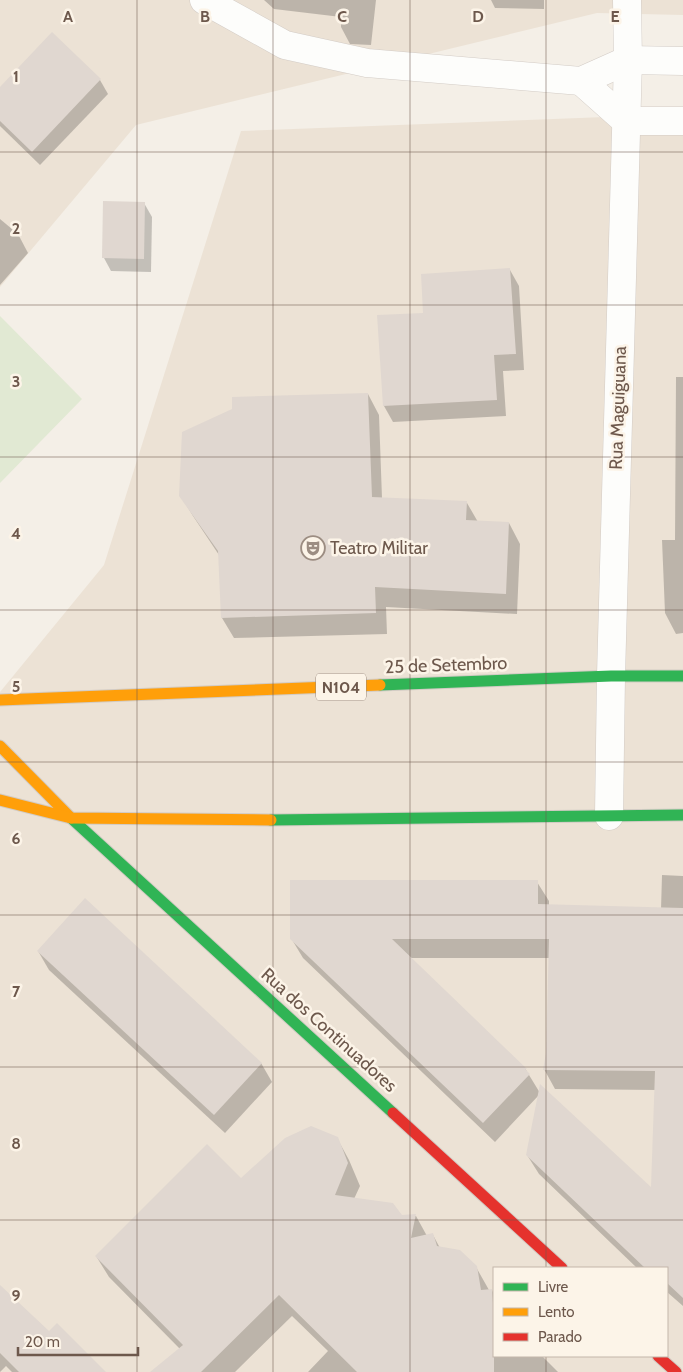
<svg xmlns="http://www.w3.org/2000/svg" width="683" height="1372" font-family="Cabin,sans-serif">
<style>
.residential{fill:#ece2d5;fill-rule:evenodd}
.green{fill:#e1e9d3}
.shadow{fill:#0003;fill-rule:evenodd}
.building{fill:#e0d7d0}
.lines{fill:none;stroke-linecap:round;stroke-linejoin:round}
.street-casing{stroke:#d3ccc6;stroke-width:29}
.fast-casing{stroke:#d2cbc4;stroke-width:13}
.slow-casing{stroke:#d2cbc4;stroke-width:13}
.jam-casing{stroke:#d2cbc4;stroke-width:13}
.street{stroke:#fdfdfb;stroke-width:28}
.fast{stroke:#30b455;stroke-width:11}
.slow{stroke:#ff9f0a;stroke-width:11}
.jam{stroke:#e5322d;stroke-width:11}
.grid{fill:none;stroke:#6d584c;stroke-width:1;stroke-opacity:0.55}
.labels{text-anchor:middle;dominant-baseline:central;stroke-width:5;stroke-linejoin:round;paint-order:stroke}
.shield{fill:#fcf4e8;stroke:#98877b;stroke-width:1}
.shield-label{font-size:16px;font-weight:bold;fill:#6d584c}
.street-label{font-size:18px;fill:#6d584c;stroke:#fcf4e8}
.poi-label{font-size:18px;fill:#6d584c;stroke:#fcf4e8;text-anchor:start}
.grid-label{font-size:16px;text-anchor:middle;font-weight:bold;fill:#6d584c;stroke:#fcf4e8;stroke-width:5;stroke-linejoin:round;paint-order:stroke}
</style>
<rect width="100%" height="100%" fill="#f4efe7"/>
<g class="residential">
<polygon points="0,0 683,0 683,15 597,13 136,125 0,287"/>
<path d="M683,114V1372H0V692L104,565L241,131ZM494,1268H667V1356H494Z"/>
</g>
<polygon class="green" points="0,316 82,399 0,483"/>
<g class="shadow">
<polygon points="264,0 376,0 371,45 350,44 341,27 341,17 274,9"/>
<polygon points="491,0 544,0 544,9 495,8"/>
<polygon points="52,34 100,80 108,94 40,165 0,126 0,89"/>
<polygon points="144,203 152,217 151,272 111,271 104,258"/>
<polygon points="0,219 18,234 28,253 0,285"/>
<polygon points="510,270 519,286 524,370 503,371 506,416 393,422 384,406 378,317 425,314"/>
<polygon points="676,377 683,377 683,633 676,634 665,613 662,540 675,540"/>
<polygon points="368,394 379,415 382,498 467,503 478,522 509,523 520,544 517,614 386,607 387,634 234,638 222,618 219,555 193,516 180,495"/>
<path d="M662,875L683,876V1306L667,1292V1268H637L539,1174L527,1155L539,1095L495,1142L303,958L291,938L537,882L549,901V906L661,909ZM409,958H550L548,1053L544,1069L555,1089L656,1090L652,1190L540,1093L526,1070Z"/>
<polygon points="38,951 261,1063 272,1082 225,1133 49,970"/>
<polygon points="337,1138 349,1160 360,1186 354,1199 402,1217 416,1216 427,1236 433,1235 440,1248 476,1267 489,1290 492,1290 494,1295 494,1356 542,1356 558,1372 308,1372 328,1351 292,1316 235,1372 152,1372 180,1349 109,1277 96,1256 241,1180"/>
<polygon points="0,1287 49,1333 104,1372 12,1372 6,1366 0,1372"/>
</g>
<g class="building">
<polygon points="52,32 101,79 32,152 0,121 0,87"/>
<polygon points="103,201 145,202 144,259 102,258"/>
<polygon points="510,268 516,354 494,355 497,400 383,406 377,315 423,313 421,274"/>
<polygon points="368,393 372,497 467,501 466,520 509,522 506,594 375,587 376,613 221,618 218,551 179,496 182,432 232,409 232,397"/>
<polygon points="290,880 538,880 538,904 683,908 683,1298 667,1283 667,1268 645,1268 526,1155 540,1084 651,1187 655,1071 543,1070 546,1053 549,939 392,939 527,1069 525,1069 530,1074 483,1123 290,939"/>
<polygon points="85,898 262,1063 214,1115 37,951"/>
<polygon points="311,1126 338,1137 348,1163 335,1195 393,1203 402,1215 416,1214 411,1238 433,1233 437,1246 460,1250 477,1266 481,1290 492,1289 494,1317 494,1372 357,1372 279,1295 201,1372 150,1372 183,1345 95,1256 207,1144 241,1178 285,1138"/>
<polygon points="0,1285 49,1331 57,1323 106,1372 19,1372 0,1353"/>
</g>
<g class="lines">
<g class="street-casing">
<g id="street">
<polyline points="204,0 285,45 367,63 581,81 628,60 683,61"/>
<polyline points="581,81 626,121 683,121"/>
<polyline points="609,816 611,676 628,60 627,0"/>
</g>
</g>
<g class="fast-casing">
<g id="fast">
<polyline points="380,685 611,676 683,676"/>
<polyline points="71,818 393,1113"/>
<polyline points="271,820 683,815"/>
</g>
</g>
<g class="slow-casing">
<g id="slow">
<polyline points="0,700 380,685"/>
<polyline points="0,746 71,818"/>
<polyline points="0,800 71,818 271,820"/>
</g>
</g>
<g class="jam-casing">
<g id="jam">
<polyline points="393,1113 562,1268"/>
<polyline points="658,1356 676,1372"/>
</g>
</g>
<use href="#street" class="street"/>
<use href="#fast" class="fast"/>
<use href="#slow" class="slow"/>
<use href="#jam" class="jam"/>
</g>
<path class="grid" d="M137,0V1372M273,0V1372M410,0V1372M546,0V1268M0,152H683M0,305H683M0,457H683M0,610H683M0,762H683M0,915H683M0,1067H683M0,1220H683M546,1356V1372"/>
<defs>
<g id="theatre-ring" transform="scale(1.25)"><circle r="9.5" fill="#fcf4e8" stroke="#9c8d82" stroke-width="1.5"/><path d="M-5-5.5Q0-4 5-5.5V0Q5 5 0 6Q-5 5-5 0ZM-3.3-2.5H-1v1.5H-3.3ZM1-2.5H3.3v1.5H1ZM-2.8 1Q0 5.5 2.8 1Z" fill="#9c8d82"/></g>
</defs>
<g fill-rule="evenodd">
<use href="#theatre-ring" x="313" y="548"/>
</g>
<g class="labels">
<rect class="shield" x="316" y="673.5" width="50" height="27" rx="4"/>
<g class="shield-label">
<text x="341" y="687">N104</text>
</g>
<g class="street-label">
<text transform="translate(618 408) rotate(-88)">Rua Maguiguana</text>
<text transform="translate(446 665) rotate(-2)">25 de Setembro</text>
<text transform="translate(329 1030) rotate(42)">Rua dos Continuadores</text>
</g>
<g class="poi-label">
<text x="330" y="548">Teatro Militar</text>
</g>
</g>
<g class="grid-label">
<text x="68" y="22">A</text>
<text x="205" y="22">B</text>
<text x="342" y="22">C</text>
<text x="478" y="22">D</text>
<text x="615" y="22">E</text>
<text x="16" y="82">1</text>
<text x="16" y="234">2</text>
<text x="16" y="387">3</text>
<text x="16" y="539">4</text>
<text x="16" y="692">5</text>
<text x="16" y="844">6</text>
<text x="16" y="997">7</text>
<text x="16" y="1149">8</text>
<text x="16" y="1301">9</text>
</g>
<rect x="493" y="1267" width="175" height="90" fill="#fcf4e8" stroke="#c3b6aa"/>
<rect x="503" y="1283" width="25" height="8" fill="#30b455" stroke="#c3b6aa"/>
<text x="538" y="1292" font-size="15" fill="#6d584c">Livre</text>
<rect x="503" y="1308" width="25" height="8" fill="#ff9f0a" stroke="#c3b6aa"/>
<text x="538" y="1317" font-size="15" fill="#6d584c">Lento</text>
<rect x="503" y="1333" width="25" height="8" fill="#e5322d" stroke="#c3b6aa"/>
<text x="538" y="1342" font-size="15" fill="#6d584c">Parado</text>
<path d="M18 1347v8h120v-8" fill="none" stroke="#6d584c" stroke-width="2.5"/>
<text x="25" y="1347" font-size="15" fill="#6d584c" stroke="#fcf4e8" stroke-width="4" paint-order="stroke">20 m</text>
</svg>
